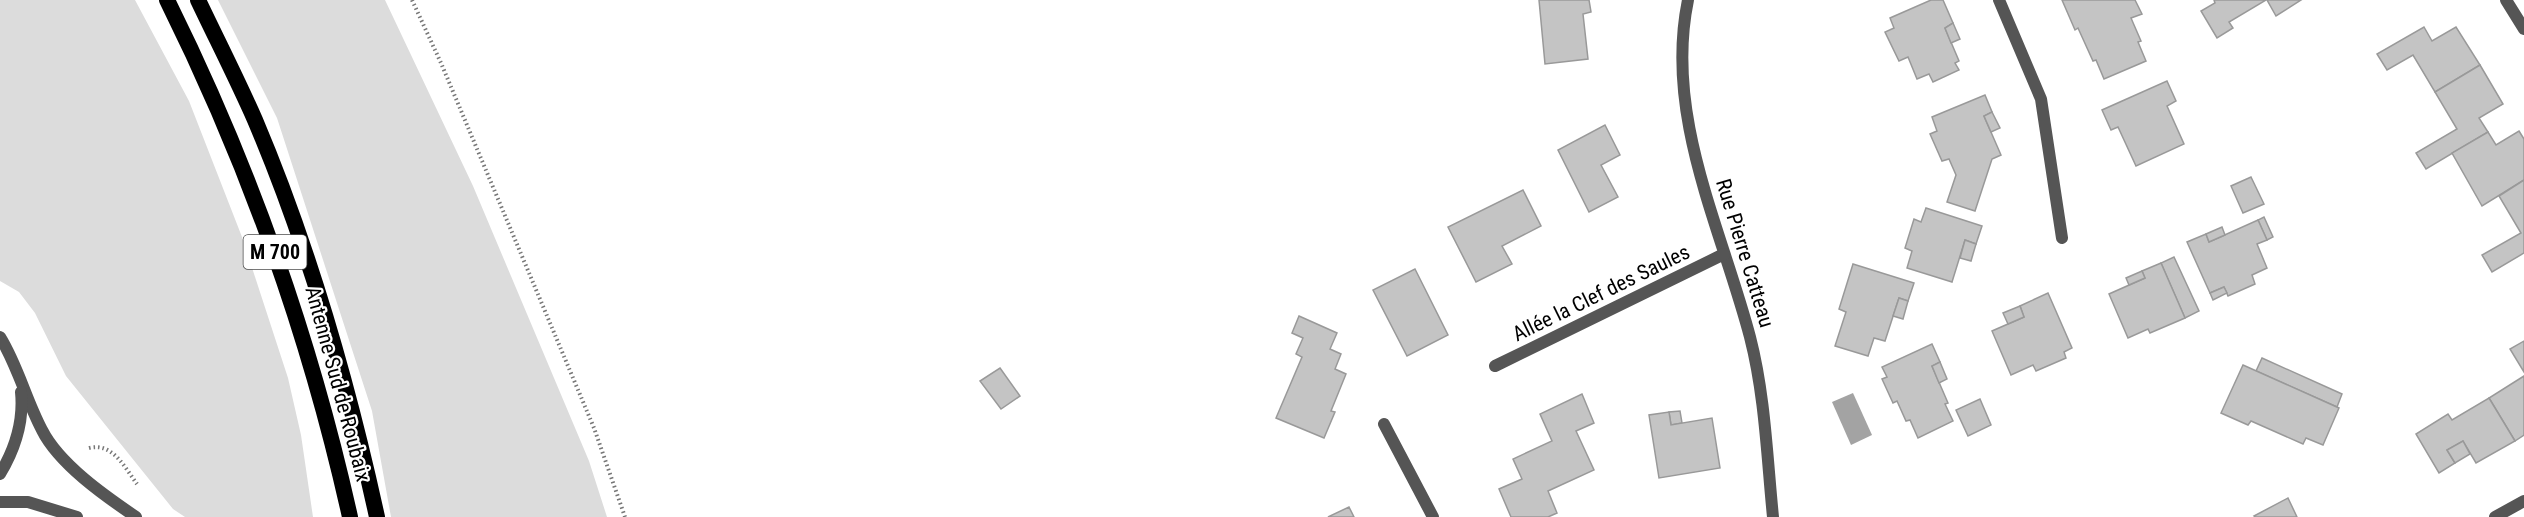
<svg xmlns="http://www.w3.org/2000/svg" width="2524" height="517" font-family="'Roboto Condensed',sans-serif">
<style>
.green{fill:#dcdcdc}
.water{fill:#a3a3a3}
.building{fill:#c4c4c4;stroke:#999;stroke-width:1.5}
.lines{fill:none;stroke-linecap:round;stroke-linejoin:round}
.path{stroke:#777;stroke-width:4;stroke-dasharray:1.5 3;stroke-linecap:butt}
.service{stroke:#555;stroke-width:12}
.minor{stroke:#555;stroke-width:12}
.tertiary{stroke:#555;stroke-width:12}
.trunk{stroke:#000;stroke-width:16}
.labels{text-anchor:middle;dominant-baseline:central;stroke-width:4.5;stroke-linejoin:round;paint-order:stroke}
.shield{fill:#fff;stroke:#4c4c4c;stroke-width:1.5}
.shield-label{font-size:20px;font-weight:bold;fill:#000}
.street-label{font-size:21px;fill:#000;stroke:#fff}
</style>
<rect width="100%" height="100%" fill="#fff"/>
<g class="green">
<polygon points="0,0 135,0 189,101 242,237 288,378 301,435 313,517 185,517 173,509 66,376 35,313 19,292 0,281"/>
<polygon points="218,0 385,0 473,186 589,461 607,517 391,517 372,411 277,118"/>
</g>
<polygon class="water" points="1853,393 1872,435 1851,445 1832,402"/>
<g class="building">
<polygon points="1539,0 1589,0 1591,12 1583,14 1588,59 1545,64"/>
<polygon points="1931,0 1943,0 1953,23 1945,28 1959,61 1955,63 1959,70 1933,82 1929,74 1917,79 1908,57 1899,61 1885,32 1894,28 1890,18"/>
<polygon points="2062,0 2135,0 2142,14 2131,18 2141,41 2138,42 2146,61 2104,79 2096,60 2093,61 2078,28 2075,30"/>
<polygon points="2214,0 2266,0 2229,22 2233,28 2217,38 2201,11 2215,3"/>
<polygon points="2267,0 2301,0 2276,16"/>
<polygon points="1953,23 1960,39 1951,43 1945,28"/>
<polygon points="2424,27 2432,41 2456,27 2480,65 2435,92 2413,55 2387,70 2377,54"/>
<polygon points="2480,65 2503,104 2479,118 2488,132 2426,169 2416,153 2457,129 2435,92"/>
<polygon points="2167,81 2176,101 2167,106 2184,144 2136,166 2118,127 2111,130 2102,110"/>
<polygon points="1985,95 1992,112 1984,116 2001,155 1992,159 1975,211 1947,202 1956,175 1949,159 1942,161 1930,134 1937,131 1932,117"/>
<polygon points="1992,112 2000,128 1991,132 1984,116"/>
<polygon points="1605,125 1620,155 1601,165 1618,197 1589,212 1558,150"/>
<polygon points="2519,131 2524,139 2524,180 2482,206 2452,153 2488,132 2496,145"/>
<polygon points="2251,177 2264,204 2243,213 2231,186"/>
<polygon points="2524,180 2524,253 2492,272 2482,255 2521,233 2499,196"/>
<polygon points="1523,190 1541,226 1502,246 1512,264 1476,282 1448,227"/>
<polygon points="1926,208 1982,226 1976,244 1965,240 1952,282 1907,268 1912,251 1905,248 1914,219 1921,222"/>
<polygon points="2264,217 2273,237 2267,240 2258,220"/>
<polygon points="2258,220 2267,240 2257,244 2267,268 2252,275 2255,284 2228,296 2224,287 2210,293 2187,242 2206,234 2209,242"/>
<polygon points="2222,227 2225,235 2209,242 2206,234"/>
<polygon points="1965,240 1976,244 1971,261 1960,258"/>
<polygon points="2174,257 2199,311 2185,318 2161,263"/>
<polygon points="2161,263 2185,318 2150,333 2148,329 2128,338 2109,294 2145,278 2142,271"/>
<polygon points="1853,264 1914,283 1908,301 1899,298 1885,341 1874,338 1868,356 1835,346 1846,312 1839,309"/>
<polygon points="1415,269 1448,335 1407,356 1373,290"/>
<polygon points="2142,271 2145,278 2129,285 2126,278"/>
<polygon points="2224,287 2227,293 2213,300 2210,293"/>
<polygon points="2048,293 2072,348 2064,352 2066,358 2036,371 2033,365 2011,375 1992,331 2024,317 2020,306"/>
<polygon points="1899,298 1908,301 1903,319 1893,316"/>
<polygon points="2020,306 2024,317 2008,324 2003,313"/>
<polygon points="1299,316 1337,333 1330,349 1341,354 1335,369 1346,374 1331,411 1335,412 1324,438 1276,418 1302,357 1296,354 1303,338 1292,333"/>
<polygon points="2524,341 2524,372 2510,349"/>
<polygon points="1932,344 1940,362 1932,366 1948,403 1945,404 1953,421 1918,438 1910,420 1906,421 1897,401 1893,403 1882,379 1887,377 1882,367"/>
<polygon points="2262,358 2342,394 2337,407 2256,371"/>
<polygon points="1940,362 1947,379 1939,383 1932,366"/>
<polygon points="2243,365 2339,408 2323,445 2306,438 2303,444 2251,421 2248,425 2221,413"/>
<polygon points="1000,368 1020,396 1001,409 980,381"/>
<polygon points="2524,376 2524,435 2515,441 2489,398"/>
<polygon points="1582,394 1594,423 1576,431 1594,470 1548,491 1557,513 1548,517 1511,517 1499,489 1522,479 1513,459 1552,441 1540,414"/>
<polygon points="2489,398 2515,441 2476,463 2463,441 2447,450 2455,463 2439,473 2416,434 2448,414 2452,420"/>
<polygon points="1980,399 1991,425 1968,436 1956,410"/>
<polygon points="1680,411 1682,423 1671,425 1669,412"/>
<polygon points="1669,412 1671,425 1712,418 1720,468 1659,478 1649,415"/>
<polygon points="2463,441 2470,454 2455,463 2447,450"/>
<polygon points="2288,498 2297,517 2255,517 2254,516"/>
<polygon points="1349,507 1354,517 1328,517"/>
</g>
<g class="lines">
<g class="path">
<polyline points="412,0 441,63 594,428 625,517"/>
<path d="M89,448C113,442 125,468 137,484"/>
</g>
<polyline class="service" points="1384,424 1433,517"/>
<g class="minor">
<path d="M1688,0C1664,116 1721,227 1750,337C1765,395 1767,457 1773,517"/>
<polyline points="1999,0 2041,99 2062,238"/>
<polyline points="2506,0 2524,29"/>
<polyline points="1495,366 1724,254"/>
<polyline points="2495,517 2524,501"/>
</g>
<g class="tertiary">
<path d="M0,337C18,366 26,400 42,430C59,464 105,496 136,517"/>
<path d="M0,474C15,449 24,422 21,392"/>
<polyline points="0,502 28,502 77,517"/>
</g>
<g class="trunk">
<path d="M167,0C249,165 310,337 350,517"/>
<path d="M198,0C217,40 237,79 255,120C308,245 348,384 377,517"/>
</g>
</g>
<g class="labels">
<rect class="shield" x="243.5" y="235" width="63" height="34" rx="4.5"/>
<g class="shield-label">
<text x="275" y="252">M 700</text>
</g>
<g class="street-label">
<text transform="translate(1745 253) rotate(73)">Rue Pierre Catteau</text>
<text transform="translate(1601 293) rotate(-26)">Allée la Clef des Saules</text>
<text transform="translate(338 384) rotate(75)">Antenne Sud de Roubaix</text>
</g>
</g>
</svg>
